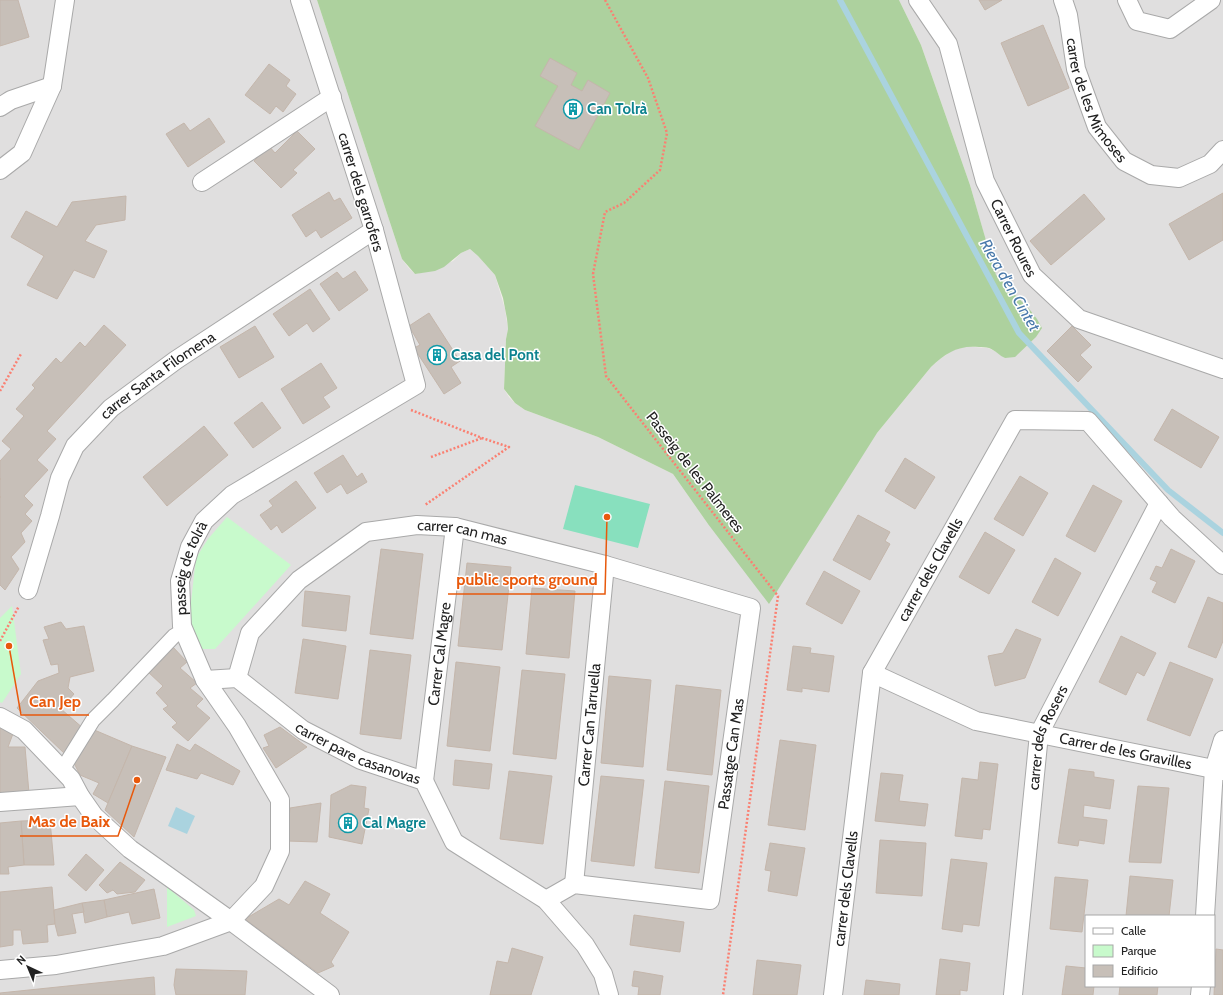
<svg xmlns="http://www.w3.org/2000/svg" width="1223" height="995" font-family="Cabin,sans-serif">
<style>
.residential{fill:#e0dfdf;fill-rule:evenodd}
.forest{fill:#add19e}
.park{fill:#c8facc}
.pitch{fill:#88e0be}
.water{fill:#aad3df}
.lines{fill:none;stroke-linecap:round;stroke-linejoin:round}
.stream{stroke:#aad3df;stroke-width:6}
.building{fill:#c7bfb8;stroke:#c4b6ab}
.pedestrian-casing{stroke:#a9a9a9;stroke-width:16}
.minor-casing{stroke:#a9a9a9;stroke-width:20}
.path{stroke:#fa8072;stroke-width:2.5;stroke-dasharray:2 2;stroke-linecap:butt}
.pedestrian{stroke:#fff;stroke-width:14}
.minor{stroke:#fff;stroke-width:18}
.labels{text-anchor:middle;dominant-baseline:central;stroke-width:3;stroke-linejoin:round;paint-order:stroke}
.street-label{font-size:15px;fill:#222;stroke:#fff}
.culture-label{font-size:15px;font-weight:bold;fill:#0d838f;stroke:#fff;text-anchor:start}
.water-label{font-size:16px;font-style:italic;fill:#4a7aab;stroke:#fff}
.leader{fill:none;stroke:#e8590c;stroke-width:1.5}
.callout-dot{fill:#e8590c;stroke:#fff;stroke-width:1.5}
.callout-label{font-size:16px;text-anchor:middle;font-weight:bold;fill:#e8590c;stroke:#fff;stroke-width:3;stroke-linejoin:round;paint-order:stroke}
</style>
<rect width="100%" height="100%" fill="#f2efe9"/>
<path class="residential" d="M0,0H317L402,259L408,267L415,274L424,272L453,261L461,253L470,249L478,256L495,275L505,309L508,329L506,339L504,389L509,397L515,403L525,410L598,437L673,474L708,524L877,433L931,367L940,359L953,350L964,347H974L988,348L997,352L1005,358L1030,310L996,276L970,185L921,45L899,0H1223V995H0ZM1086,916H1214V986H1086Z"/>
<path class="forest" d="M317,0H899L921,45L970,185L996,275L1030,310L1037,319L1042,328L1036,337L1015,357C1012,357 1008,358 1005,358C1000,356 995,350 989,348C986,347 982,347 979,347C958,345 946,353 931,367L877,433L769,604L708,524L673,474L598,437L525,410L515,403L504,389L506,339L508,329L507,319L503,298L495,275L478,256L470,249L461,253L444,267L435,271L415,274L402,259Z"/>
<g class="park">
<polygon points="227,517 291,565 215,649 201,649 189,620 196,558 208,539"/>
<polygon points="12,606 21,674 2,703 0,702 0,618"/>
<polygon points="167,887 194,910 196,916 167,927"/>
</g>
<polygon class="pitch" points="575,485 650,504 638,548 563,529"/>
<polygon class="water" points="176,807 195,816 187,834 168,826"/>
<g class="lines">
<polyline class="stream" points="840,0 1019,333 1168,490 1223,533"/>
</g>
<g class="building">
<polygon points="0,0 18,0 29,37 0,46"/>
<polygon points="979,0 1002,0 985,10"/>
<polygon points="1043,25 1069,88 1028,106 1001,43"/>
<polygon points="550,58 577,73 571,85 582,91 588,80 610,93 579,150 535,126 558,86 540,76"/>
<polygon points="269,64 290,80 286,86 296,94 283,112 276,106 270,114 245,95"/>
<polygon points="209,118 225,142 188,167 166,134 184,123 190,131"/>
<polygon points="297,131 315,149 293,170 297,173 281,188 254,161 269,146 275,153"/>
<polygon points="329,192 334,201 340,198 352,218 321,238 316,230 306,237 292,215"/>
<polygon points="1223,193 1223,240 1189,260 1169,224"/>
<polygon points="1084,194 1105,219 1051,265 1030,241"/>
<polygon points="126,196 125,220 96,225 85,241 107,251 94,278 74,270 57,299 27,285 44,256 11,237 26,211 57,227 72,202"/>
<polygon points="355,271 368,290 339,311 320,284 337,272 343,279"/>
<polygon points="310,289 330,319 313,332 307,323 289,336 273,314"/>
<polygon points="429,313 460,361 451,367 461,383 444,394 414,348 420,345 409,326"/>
<polygon points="104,325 126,345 47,431 56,439 37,460 48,470 24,496 33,505 25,514 32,521 21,533 25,542 11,557 19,569 5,590 0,585 0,498 1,497 0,496 0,480 1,479 0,478 0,461 11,449 2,441 24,416 16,409 35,388 32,385 56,358 61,363 80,342 85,347"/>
<polygon points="255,326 274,357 239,378 220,347"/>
<polygon points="1072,326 1091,345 1080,355 1092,367 1078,382 1047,351"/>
<polygon points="321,363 337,388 323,397 330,407 303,424 281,389"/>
<polygon points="262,402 281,428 253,448 234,423"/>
<polygon points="1172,409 1219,437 1201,468 1154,440"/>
<polygon points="204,426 228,455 167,506 143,477"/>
<polygon points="343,455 357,477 362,473 367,482 347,494 341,484 327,493 314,473"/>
<polygon points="905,458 935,477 915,509 885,491"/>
<polygon points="1020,476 1048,493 1023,536 994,519"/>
<polygon points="296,481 316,508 282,533 277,525 271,530 260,515 273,506 269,501"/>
<polygon points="1093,485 1122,501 1095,552 1066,536"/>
<polygon points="858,515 890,532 885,541 890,544 870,580 833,560"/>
<polygon points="985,532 1015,550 989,594 959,577"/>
<polygon points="381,549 423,554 413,639 370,634"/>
<polygon points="1171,549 1195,561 1175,603 1152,592 1157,582 1150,579 1156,566 1162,568"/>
<polygon points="1055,558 1081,573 1058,616 1032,602"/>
<polygon points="467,563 511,567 502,650 458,646"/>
<polygon points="824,571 860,591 842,624 806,604"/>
<polygon points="532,588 575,591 569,658 526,654"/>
<polygon points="305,591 350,596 346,631 302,626"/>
<polygon points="1208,597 1223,603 1223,641 1216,658 1188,647"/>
<polygon points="61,622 66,629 84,626 94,671 70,677 68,688 74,694 61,709 84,729 65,754 17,708 38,681 59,673 58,664 51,665 43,640 49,639 44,627"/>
<polygon points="1016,629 1041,639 1025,678 995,686 988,656 1003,653"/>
<polygon points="1121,636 1156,653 1144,676 1137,672 1126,695 1099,682"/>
<polygon points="303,639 346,646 338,699 295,693"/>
<polygon points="172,646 187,662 180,668 197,683 190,688 203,699 196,706 210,718 188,741 172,727 177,723 163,709 168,706 156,693 163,686 147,671"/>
<polygon points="793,646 811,648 810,653 834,656 829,692 802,688 802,692 787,690"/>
<polygon points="370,650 411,655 401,739 360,734"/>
<polygon points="456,662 500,667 490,751 447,746"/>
<polygon points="1170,662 1213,679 1190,736 1147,720"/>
<polygon points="522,670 565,674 556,759 513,754"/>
<polygon points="609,676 651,680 643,767 601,763"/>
<polygon points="676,685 721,690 712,775 667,770"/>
<polygon points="0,723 14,731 8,747 25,747 29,793 0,794"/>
<polygon points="280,727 307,747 276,768 263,748 269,746 264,735"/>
<polygon points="92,729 132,746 108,803 93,794 99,783 80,775 73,761"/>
<polygon points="780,740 816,745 805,830 768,825"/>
<polygon points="177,744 190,751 195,744 240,771 233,785 201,773 197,779 166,770"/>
<polygon points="132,746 166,757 134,837 105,810"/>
<polygon points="455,760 492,764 489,789 453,785"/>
<polygon points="980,762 998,764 990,830 983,829 982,839 955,836 962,778 978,780"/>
<polygon points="1069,769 1094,772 1094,777 1114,780 1110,809 1084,805 1083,817 1107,820 1104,844 1079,840 1078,846 1058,843"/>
<polygon points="509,771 552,776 543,844 500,839"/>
<polygon points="881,773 903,775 899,801 928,804 925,826 875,821"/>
<polygon points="601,776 644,780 634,866 591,861"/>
<polygon points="665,781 709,786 699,873 655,868"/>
<polygon points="351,785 366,787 364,808 369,809 362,844 329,837 331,795"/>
<polygon points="1138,786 1169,788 1161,863 1129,862"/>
<polygon points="321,803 317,842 287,841 290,808"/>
<polygon points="50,820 54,865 24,865 21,821"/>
<polygon points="21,821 24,865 8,867 9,874 0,874 0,823"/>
<polygon points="880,840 926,843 922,896 876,893"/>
<polygon points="770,843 805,848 797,896 768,891 771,871 765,870"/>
<polygon points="86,854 104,870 86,891 68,875"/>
<polygon points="951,859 987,863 979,926 963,924 962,932 942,929"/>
<polygon points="120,862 145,880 135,892 117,894 113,890 107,893 99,885"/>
<polygon points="1130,876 1173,880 1169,916 1126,916"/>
<polygon points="1055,877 1088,880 1082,932 1050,929"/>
<polygon points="305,881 330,894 320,913 349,932 331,962 334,966 318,973 245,919 279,899 289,905"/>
<polygon points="52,887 55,924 47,925 48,942 23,944 21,930 13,930 13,945 0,947 0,892"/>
<polygon points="154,889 160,918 132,924 129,912 107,917 104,900"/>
<polygon points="104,900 107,917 85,923 82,903"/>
<polygon points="82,903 84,912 72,914 76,933 58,936 55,924 54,910"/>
<polygon points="634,915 684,922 680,952 630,945"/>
<polygon points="512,948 543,957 531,995 490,995 497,961 508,963"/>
<polygon points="1216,949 1223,950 1223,995 1214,995"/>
<polygon points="940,959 970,963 967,991 960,990 960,995 936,995"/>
<polygon points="757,960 801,965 797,995 753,995"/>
<polygon points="1066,966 1086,968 1086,986 1094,986 1093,995 1062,995"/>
<polygon points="176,969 247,971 245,995 176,995 174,985"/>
<polygon points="634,971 663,976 660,995 638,995 639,987 632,986"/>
<polygon points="154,977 155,995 0,995 0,993"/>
<polygon points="866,980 900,984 899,995 864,995"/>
<polygon points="1120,986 1158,986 1157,995 1119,995"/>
</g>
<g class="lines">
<g class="pedestrian-casing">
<polyline id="pedestrian" points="62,770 93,720 113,700 174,636 184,630"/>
</g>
<g class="minor-casing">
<g id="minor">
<path id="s1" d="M918,0L948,44L985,181L1032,275L1079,319L1223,369"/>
<path id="s2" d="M1063,0L1068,15L1076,69L1097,127L1124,161L1151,175L1179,178L1210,164L1223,150"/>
<polyline points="1127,0 1137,21 1170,29 1211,0"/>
<polyline points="0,107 11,100 52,86"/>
<polyline points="0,170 22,153 52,86 65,0"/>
<polyline points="202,182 332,97"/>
<path id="s3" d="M28,590L50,516L60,478L75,446L111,408L176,360L374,230"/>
<path id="s4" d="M872,673L976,721L1223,771"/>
<path id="s5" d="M237,678L250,633L299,580L366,532L417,525L455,527L605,565L751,608L710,900L574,884L546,900"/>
<path id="s6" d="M205,680L237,678L303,730L361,760L424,781L454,842L546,900L585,945L603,974L609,995"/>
<polyline points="0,717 24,730 71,779 80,796 94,816 130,849 231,921 330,995"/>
<path id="s7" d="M424,781L455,527"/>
<polyline points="0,802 80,796"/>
<path id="s8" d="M574,884L605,565"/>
<polyline points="1205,916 1214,769 1223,740"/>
<path id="s9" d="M0,970L56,965L163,946L231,921L264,886L280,851V800L237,726L205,680L182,626L180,581L190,547L204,521L232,495L416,385L374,230L300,0"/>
<path id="s10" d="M833,995L872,673L1015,420L1088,421L1172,518L1223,565"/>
<path id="s11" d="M1013,995L1039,734L1159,503"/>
<polyline points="1200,995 1201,986"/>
</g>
</g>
<g class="path">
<polyline points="605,0 648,78 667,133 660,170 624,203 605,212 593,274 606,376 778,596 723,995"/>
<polyline points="0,391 21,354"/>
<polyline points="411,410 482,438 509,447 425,505"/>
<polyline points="431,457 482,438"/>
<polyline points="0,641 19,606"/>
</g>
<use href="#pedestrian" class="pedestrian"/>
<use href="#minor" class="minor"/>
</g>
<defs>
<g id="building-ring" transform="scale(1)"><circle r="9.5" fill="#fff" stroke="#0f9aa8" stroke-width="1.5"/><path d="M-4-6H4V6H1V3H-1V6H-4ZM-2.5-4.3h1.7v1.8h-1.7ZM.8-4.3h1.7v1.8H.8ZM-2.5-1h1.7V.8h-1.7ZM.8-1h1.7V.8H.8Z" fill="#0f9aa8"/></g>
</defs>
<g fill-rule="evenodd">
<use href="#building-ring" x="573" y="109"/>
<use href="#building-ring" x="437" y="355"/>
<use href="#building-ring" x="348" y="823"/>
</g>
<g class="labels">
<g class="street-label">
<text stroke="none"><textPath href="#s2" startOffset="107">carrer de les Mimoses</textPath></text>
<text transform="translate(361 192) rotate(73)">carrer dels garrofers</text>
<text stroke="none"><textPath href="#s1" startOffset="259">Carrer Roures</textPath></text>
<text stroke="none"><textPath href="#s3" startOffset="261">carrer Santa Filomena</textPath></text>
<text transform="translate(695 472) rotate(52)">Passeig de les Palmeres</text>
<text stroke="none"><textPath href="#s5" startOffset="299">carrer can mas</textPath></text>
<text stroke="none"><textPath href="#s9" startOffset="635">passeig de tolrà</textPath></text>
<text stroke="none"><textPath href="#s10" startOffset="443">carrer dels Clavells</textPath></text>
<text stroke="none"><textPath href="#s7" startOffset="128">Carrer Cal Magre</textPath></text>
<text stroke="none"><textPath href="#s8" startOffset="160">Carrer Can Tarruella</textPath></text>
<text stroke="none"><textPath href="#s11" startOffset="261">carrer dels Rosers</textPath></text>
<text stroke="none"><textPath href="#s4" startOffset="267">Carrer de les Gravilles</textPath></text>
<text stroke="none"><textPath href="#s6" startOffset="176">carrer pare casanovas</textPath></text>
<text transform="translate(731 754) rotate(-82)">Passatge Can Mas</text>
<text stroke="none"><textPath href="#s10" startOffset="107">carrer dels Clavells</textPath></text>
</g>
<g class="culture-label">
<text x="587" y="109">Can Tolrà</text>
<text x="451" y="355">Casa del Pont</text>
<text x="362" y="823">Cal Magre</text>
</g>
<g class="water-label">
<text transform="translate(1010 285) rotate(60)">Riera d'en Cintet</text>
</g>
</g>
<path class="leader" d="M607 517L605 594H448M9 646L21 715H89M137 780L118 836H20"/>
<g class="callout-dot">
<circle cx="607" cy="517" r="4"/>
<circle cx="9" cy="646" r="4"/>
<circle cx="137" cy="780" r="4"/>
</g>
<g class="callout-label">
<text x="527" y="585">public sports ground</text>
<text x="55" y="707">Can Jep</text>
<text x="69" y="827">Mas de Baix</text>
</g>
<rect x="1085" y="915" width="130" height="72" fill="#ffffff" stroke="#a7a7a7"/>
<rect x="1093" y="928" width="20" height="6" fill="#ffffff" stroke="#a7a7a7"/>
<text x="1121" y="935" font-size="12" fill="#222222">Calle</text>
<rect x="1093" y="945" width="20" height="12" fill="#c8facc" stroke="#a7a7a7"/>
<text x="1121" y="955" font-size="12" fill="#222222">Parque</text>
<rect x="1093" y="965" width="20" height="12" fill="#c7bfb8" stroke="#a7a7a7"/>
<text x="1121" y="975" font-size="12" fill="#222222">Edificio</text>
<g transform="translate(28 967) rotate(316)" stroke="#ffffff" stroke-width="3" paint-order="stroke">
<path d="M0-3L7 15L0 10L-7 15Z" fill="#222222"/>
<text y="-6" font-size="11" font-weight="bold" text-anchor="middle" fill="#222222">N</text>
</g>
</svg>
